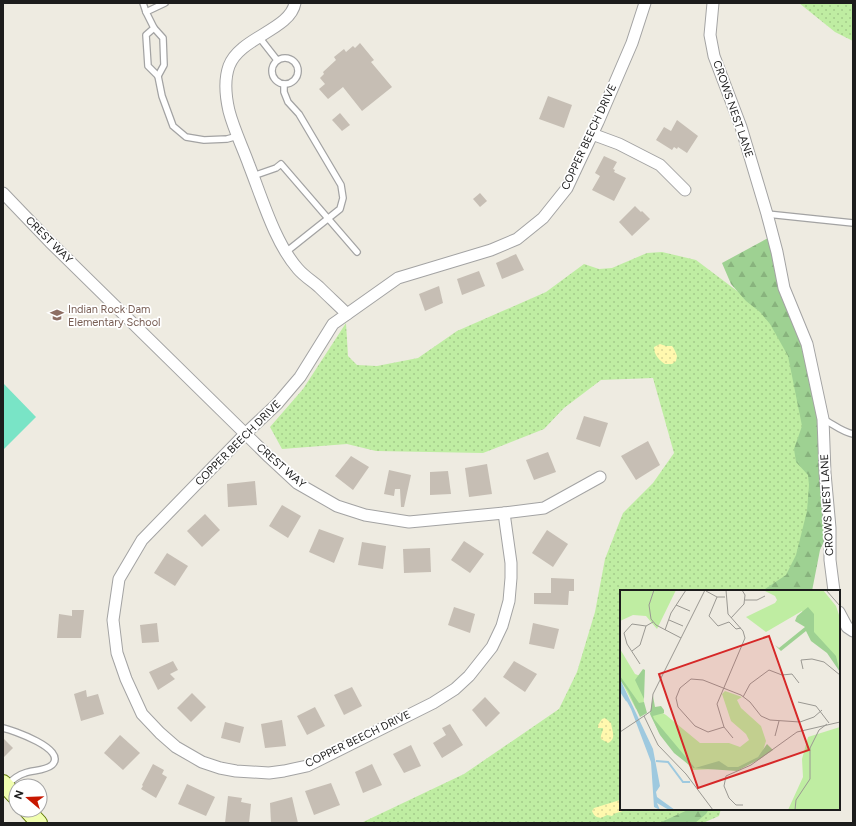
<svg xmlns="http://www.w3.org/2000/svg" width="856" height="826" font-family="Figtree,sans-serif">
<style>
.grass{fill:url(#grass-dots)}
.forest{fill:url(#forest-firs)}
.sand{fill:url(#sand-dots)}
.pitch{fill:#79e4c6}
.building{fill:#c6beb4}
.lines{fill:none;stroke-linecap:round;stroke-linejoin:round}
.lane-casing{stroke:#a3a3a3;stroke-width:8}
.street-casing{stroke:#a3a3a3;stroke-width:13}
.secondary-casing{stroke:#5c7600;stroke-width:18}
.lane{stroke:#fff;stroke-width:5.5}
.street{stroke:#fff;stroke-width:11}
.secondary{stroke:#f1feb0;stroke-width:16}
.labels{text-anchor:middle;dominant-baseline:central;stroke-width:3.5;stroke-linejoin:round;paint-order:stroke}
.street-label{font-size:11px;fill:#1c1c1c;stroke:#fff}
.education-label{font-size:11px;fill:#785e54;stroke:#fff;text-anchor:start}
.inset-river{fill:none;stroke:#9ec9df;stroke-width:2}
.inset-road{fill:none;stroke:#9a9892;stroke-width:1}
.view{fill:#d62828;fill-opacity:0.15;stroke:#d62828;stroke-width:2}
.inset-edge{fill:none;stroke:#1c1c1c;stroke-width:2}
</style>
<defs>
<pattern id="grass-dots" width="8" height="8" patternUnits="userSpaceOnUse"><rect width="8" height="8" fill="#bfeda2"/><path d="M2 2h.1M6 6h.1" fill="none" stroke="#a4cb8b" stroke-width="1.8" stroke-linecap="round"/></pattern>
<pattern id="forest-firs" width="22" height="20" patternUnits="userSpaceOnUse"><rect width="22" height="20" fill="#9ed192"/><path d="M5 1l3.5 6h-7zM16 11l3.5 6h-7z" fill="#88b37d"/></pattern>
<pattern id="sand-dots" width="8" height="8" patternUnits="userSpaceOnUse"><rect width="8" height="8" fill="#fff8ae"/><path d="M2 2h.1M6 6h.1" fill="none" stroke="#dad495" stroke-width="1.8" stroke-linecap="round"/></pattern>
</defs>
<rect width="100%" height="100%" fill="#eeebe1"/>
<g class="grass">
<polygon points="799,3 853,3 853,41 835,32"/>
<polygon points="662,252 696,260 773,318 797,364 809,426 810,519 786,591 621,591 621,809 721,809 719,816 703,823 361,823 464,774 559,709 577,672 595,612 605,559 623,513 653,483 674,453 653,378 601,380 564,408 544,429 483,453 376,451 347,444 282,449 270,427 303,389 346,323 348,356 357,365 377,366 418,358 457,331 546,292 584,264 599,269 612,268 647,253"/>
</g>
<g class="forest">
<polygon points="770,237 809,356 825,473 830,528 820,550 812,591 762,591 786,575 796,555 807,511 809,485 808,475 796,462 794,449 802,426 788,356 770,324 760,312 746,301 731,284 722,263"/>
<polygon points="690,809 709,809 706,814 695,823 659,823"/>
</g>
<g class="sand">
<path d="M660,344L666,346H672C674,348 676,353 677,356L676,361L672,364H665C659,360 654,355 654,347Z"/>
<path d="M605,718L611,723C612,731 617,739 608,743L601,739C600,735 603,732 603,728H598V725L602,719Z"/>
<path d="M620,800H621V809H626C622,813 616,811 612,816L607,815L601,818C596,817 594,816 592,811L594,808Z"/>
</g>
<polygon class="pitch" points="3,383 36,417 3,450"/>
<g class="building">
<polygon points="360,43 374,60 371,62 392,87 362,111 343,87 328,99 319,89 325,84 320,78 324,74 323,72 336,60 334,57 344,49 346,52 353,46 355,48"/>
<polygon points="548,96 572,105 564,128 539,119"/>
<polygon points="340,113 350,125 342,131 332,120"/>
<polygon points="677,120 698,136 687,153 678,147 677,149 674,147 672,150 656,140 664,127 671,131"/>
<polygon points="604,156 617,162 613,169 615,170 614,172 626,178 614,201 592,190 600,176 595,173"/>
<polygon points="480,193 487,201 480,207 473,199"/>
<polygon points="635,206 641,212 642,211 650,219 632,236 619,222"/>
<polygon points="516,254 524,270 502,279 496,263"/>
<polygon points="479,271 485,286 462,295 457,279"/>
<polygon points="439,286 443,303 425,311 419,294"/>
<polygon points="584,416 608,423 600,447 576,439"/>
<polygon points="648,441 660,465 636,480 621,456"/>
<polygon points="548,452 556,472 534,480 526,460"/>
<polygon points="351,456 369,467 353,490 335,476"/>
<polygon points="487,464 492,494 469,497 465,468"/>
<polygon points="389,470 411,475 404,507 401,507 400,489 395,489 394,496 384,494"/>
<polygon points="448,471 451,494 430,495 430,472"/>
<polygon points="255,481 257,505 228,507 227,484"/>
<polygon points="282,505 301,516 288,538 269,526"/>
<polygon points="205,514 220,530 202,547 187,531"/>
<polygon points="319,529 344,538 334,563 309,552"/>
<polygon points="547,530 568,544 553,567 532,553"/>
<polygon points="464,541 484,554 470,573 451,560"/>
<polygon points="362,542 386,546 383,569 358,565"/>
<polygon points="430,548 431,572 404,573 403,549"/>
<polygon points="167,553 188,566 175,586 154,573"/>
<polygon points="551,578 574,579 574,591 569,591 568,605 534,604 534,593 551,593"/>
<polygon points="454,607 475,614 470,633 448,625"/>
<polygon points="72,610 84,610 81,638 57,638 59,614 72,616"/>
<polygon points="157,623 159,642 142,643 140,625"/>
<polygon points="533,623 559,629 554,649 529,644"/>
<polygon points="173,661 178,670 170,674 175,679 158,690 149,672"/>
<polygon points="514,661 537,674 525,692 503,677"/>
<polygon points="352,687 362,706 344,715 334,695"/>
<polygon points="86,690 87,697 98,694 104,714 81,721 74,694"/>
<polygon points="192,693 206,707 191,722 177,708"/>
<polygon points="485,697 500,713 486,727 472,710"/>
<polygon points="315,707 325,726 307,735 297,716"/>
<polygon points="282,720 286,746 265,748 261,724"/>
<polygon points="225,722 244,727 240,743 221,738"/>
<polygon points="450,724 463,745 442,758 433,743 446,735 442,728"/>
<polygon points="120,735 140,753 123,770 104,753"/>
<polygon points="3,738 13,748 3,758"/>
<polygon points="411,745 421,766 404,773 393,754"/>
<polygon points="153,764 164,770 162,774 167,777 156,798 141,789 143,786 142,785"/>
<polygon points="372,764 382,785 363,793 355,772"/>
<polygon points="331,783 340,805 314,815 305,791"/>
<polygon points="187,784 215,797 206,816 178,804"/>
<polygon points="228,796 242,798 241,802 251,804 249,823 225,823"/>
<polygon points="292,797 298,823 271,823 270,803"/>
</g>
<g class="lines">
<g class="lane-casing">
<g id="lane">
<polyline points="143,3 146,12"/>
<polyline points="154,28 163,38 164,65 158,76 162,96 173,126 186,137 204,140 227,139 238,136"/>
<polyline points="259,37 277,60"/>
<circle cx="285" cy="71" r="13"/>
<polyline points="158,76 148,66 146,35 154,28 146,12 165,3"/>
<polyline points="284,84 284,92 288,102 299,114 341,185 343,198 340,209 286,252"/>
<polyline points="253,176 276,168 281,164 357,252"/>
<polyline points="767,214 853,223"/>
<path d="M823,419C833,424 842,432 853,434"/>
<path d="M3,728C12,730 68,749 52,765C45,771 32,770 25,773C18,775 12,780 7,785"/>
</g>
</g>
<g class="street-casing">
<g id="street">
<path d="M295,3C290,30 240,37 229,66C224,80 226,98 229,111C234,130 243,148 249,165C262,198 275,243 298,269C304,276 312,281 319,287C328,296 338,305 347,314"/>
<polyline points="713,3 710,35 714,56 741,127 767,214 777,252 784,288 807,344 823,419 825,473 830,528 830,560 834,591"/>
<polyline points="592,134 619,144 660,165 685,190"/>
<polyline points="3,193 50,242 269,457 297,483 337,506 365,515 409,522 504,513 544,508 600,477"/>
<polyline points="504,513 511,563 511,578 509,601 502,626 492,647 469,676 455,689 433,703 307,766 284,771 269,773 236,771 220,768 202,762 176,747 160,733 142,714 126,679 117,653 113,620 119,579 142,540 245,434 277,404 300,377 333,324 398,278 491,250 517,239 543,218 567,188 598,122 632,43 645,3"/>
<polyline points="839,612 847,627 853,631"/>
</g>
</g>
<g class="secondary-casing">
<g id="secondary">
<polyline points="3,783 16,797"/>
<polyline points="27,810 39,823"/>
</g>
</g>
<use href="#lane" class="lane"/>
<use href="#street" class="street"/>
<use href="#secondary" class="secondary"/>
</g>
<defs>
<g id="school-bare" transform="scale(1.08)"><path d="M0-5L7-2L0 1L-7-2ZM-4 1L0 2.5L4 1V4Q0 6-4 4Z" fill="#8d6e63" stroke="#fff" stroke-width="2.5" paint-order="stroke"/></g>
</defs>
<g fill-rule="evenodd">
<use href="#school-bare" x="57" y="315"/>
</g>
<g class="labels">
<g class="street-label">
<text transform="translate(733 109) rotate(71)">CROWS NEST LANE</text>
<text transform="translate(589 137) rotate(-65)">COPPER BEECH DRIVE</text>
<text transform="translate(49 240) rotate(45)">CREST WAY</text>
<text transform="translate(238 443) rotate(-45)">COPPER BEECH DRIVE</text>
<text transform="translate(281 466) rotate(41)">CREST WAY</text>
<text transform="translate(827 505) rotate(-93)">CROWS NEST LANE</text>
<text transform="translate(358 739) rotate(-26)">COPPER BEECH DRIVE</text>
</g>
<g class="education-label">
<text x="68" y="309">Indian Rock Dam<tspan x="68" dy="13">Elementary School</tspan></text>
</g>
</g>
<g transform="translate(620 590)">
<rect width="220" height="220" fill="#eeebe1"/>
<path d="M0,0H56L37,39L26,26L13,25L0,31ZM143,0H203L216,16L220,28V80L210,64L200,55L182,21L146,42L126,27L155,13L157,10L155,6ZM0,59L15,84L23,87L24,115L16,119L0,89ZM105,101L122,107L117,110L121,118L141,136L146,151L142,164L129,174L117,178L73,180L39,143L31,125L41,122L46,125L80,153H109L120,157L129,150L126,144L111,131L102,104ZM220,137V220H168L183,187L182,169L188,147Z" fill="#bfeda2"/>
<path d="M188,17L194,24V42L216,66L220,82L207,63L191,51L186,41L161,61L155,55L159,58L185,37L175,31L177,26ZM23,79L25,80L24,109L15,90ZM0,86L19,113L24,112L27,123L20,127L8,101L0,90ZM33,106L35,117L41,116L44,120V123L33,126L34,129L75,178L99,171L108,177H118L138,167L147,154L153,160L140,169L117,181L73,178L54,163L40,145L30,124Z" fill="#9ed192"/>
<path d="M0,89L33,159L40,196L36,202L37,207L55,220H49L37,213L40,220L34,217L31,172L11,119L0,99Z" fill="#9ec9df"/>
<path class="inset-river" d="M0,100L7,111M36,171L48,172L63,192H70"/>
<path class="inset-road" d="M34,0L29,15L31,29L36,35L61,48M106,0L108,24L123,41L125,48L97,114L104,137L113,148M206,0L220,16M86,1L97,7H105M97,7L89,26L98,36L109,32L116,39L121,38M125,10H137L145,6M56,15L70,21M111,28L124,14L125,5L122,0M49,30L63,36M45,40L51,23L66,0M12,61L20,55L26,36M20,74L7,54L4,43L12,34L26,36L33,32M183,79L181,70L192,69L204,72L220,85M123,107L130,94L149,80L162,85L172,84L179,93M178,112L196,116L209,133M24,126L31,121L33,104L85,0M104,137L88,142L75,136L58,117L56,108L60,98L71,89L83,90L121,105L130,112L141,126L150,130L180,132L194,127L202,120M0,142L24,126L38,155L66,184L93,220M155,146L159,131M123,215H116L109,208L104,196L106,186L131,175L177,142L220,132M175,220L176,210L190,189V158L199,140L207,134"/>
<path class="view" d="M149,46L189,160L78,198L39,84Z"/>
<rect width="220" height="220" class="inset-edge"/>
</g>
<rect width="856" height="826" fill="none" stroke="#1c1c1c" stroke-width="8"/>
<g transform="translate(28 798) rotate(289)"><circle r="19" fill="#ffffff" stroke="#a4a4a4"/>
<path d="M0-3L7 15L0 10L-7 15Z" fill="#c81700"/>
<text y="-6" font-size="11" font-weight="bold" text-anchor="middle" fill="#1c1c1c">N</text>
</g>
</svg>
